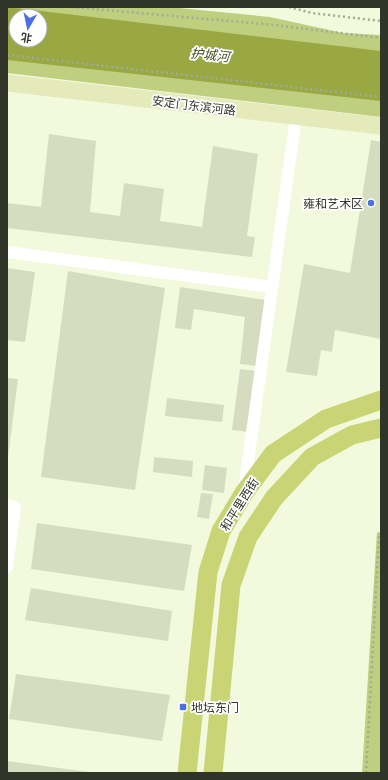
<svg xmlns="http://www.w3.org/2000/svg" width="388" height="780" font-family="'Playfair Display','Noto Sans SC',serif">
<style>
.green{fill:#c0cf7f;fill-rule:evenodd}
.water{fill:#99a842;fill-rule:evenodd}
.building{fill:#d5dcbf}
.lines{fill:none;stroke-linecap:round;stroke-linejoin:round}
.path{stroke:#a5aa94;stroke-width:2.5;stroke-dasharray:2 3;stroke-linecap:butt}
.street{stroke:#fff;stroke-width:12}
.secondary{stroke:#e4eaba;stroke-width:17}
.primary{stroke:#c9d474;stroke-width:19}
.poi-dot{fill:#4b70e4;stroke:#fff;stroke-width:1.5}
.labels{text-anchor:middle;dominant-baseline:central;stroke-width:3.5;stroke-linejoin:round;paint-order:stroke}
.street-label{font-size:12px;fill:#313428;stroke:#fff}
.poi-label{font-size:12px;fill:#313428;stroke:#fff;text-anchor:end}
.water-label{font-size:13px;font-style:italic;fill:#454c22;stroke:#fff}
</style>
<rect width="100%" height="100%" fill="#f3f9dc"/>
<g class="green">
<path d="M7,7H169L270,17L343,33L381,35V117L7,73ZM16,16H40V40H16Z"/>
<polygon points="377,532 381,533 381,773 362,773"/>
</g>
<path class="water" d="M7,7L381,51V101L7,60ZM16,16H40V40H16Z"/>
<g class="building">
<polygon points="49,134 96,141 90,212 120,216 124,183 164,189 160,221 202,227 213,146 258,154 247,236 255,237 252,257 7,228 7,203 41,207"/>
<polygon points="371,140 381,142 381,339 335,330 332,352 321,350 317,376 286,372 304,264 350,273"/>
<polygon points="7,268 35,272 25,342 7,340"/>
<polygon points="68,271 165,288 135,490 41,477"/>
<polygon points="180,287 266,300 258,366 240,364 245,317 194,309 191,330 175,328"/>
<polygon points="240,369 257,371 249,432 232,430"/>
<polygon points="7,378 18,379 8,457 7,457"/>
<polygon points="167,398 224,405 222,422 165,416"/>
<polygon points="154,457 193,461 192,477 153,472"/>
<polygon points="205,465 227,468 224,493 202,490"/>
<polygon points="201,493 213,494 209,519 197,517"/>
<polygon points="37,523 192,545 184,591 31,569"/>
<polygon points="31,588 172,611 168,641 25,620"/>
<polygon points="16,674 170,695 162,741 9,719"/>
<polygon points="7,761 89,772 89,773 7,773"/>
</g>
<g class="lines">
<g class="path">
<polyline points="72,7 274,25 381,38"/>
<polyline points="289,7 312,13 381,21"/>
<polyline points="7,55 381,97"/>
<polyline points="366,773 379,534 381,534"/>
</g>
<g class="street">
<polyline points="7,252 272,287"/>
<polyline points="244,490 296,117"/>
<polyline points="7,505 15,507 7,567"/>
</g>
<polyline class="secondary" points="7,83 381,126"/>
<g class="primary">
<polyline points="187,773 208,572 221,531 244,493 273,454 326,419 381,400"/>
<polyline points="213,773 231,585 248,537 274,498 312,457 352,435 381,428"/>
</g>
</g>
<g class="poi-dot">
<circle cx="371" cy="203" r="4"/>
<rect x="179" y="703" width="8" height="8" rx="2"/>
</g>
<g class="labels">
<g class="street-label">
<text transform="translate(194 105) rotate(7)">安定门东滨河路</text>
<text transform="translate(239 504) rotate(-58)">和平里西街</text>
</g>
<g class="poi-label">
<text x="363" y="203">雍和艺术区</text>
<text x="191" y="707" text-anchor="start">地坛东门</text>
</g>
<g class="water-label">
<text transform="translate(210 54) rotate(6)">护城河</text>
</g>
</g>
<rect width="388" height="780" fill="none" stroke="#313428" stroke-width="16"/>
<g transform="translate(28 28) rotate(189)"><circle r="19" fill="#ffffff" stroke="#adaea9"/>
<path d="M0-3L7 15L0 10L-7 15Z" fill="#4b70e4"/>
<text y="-6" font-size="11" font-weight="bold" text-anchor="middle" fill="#313428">北</text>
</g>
</svg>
